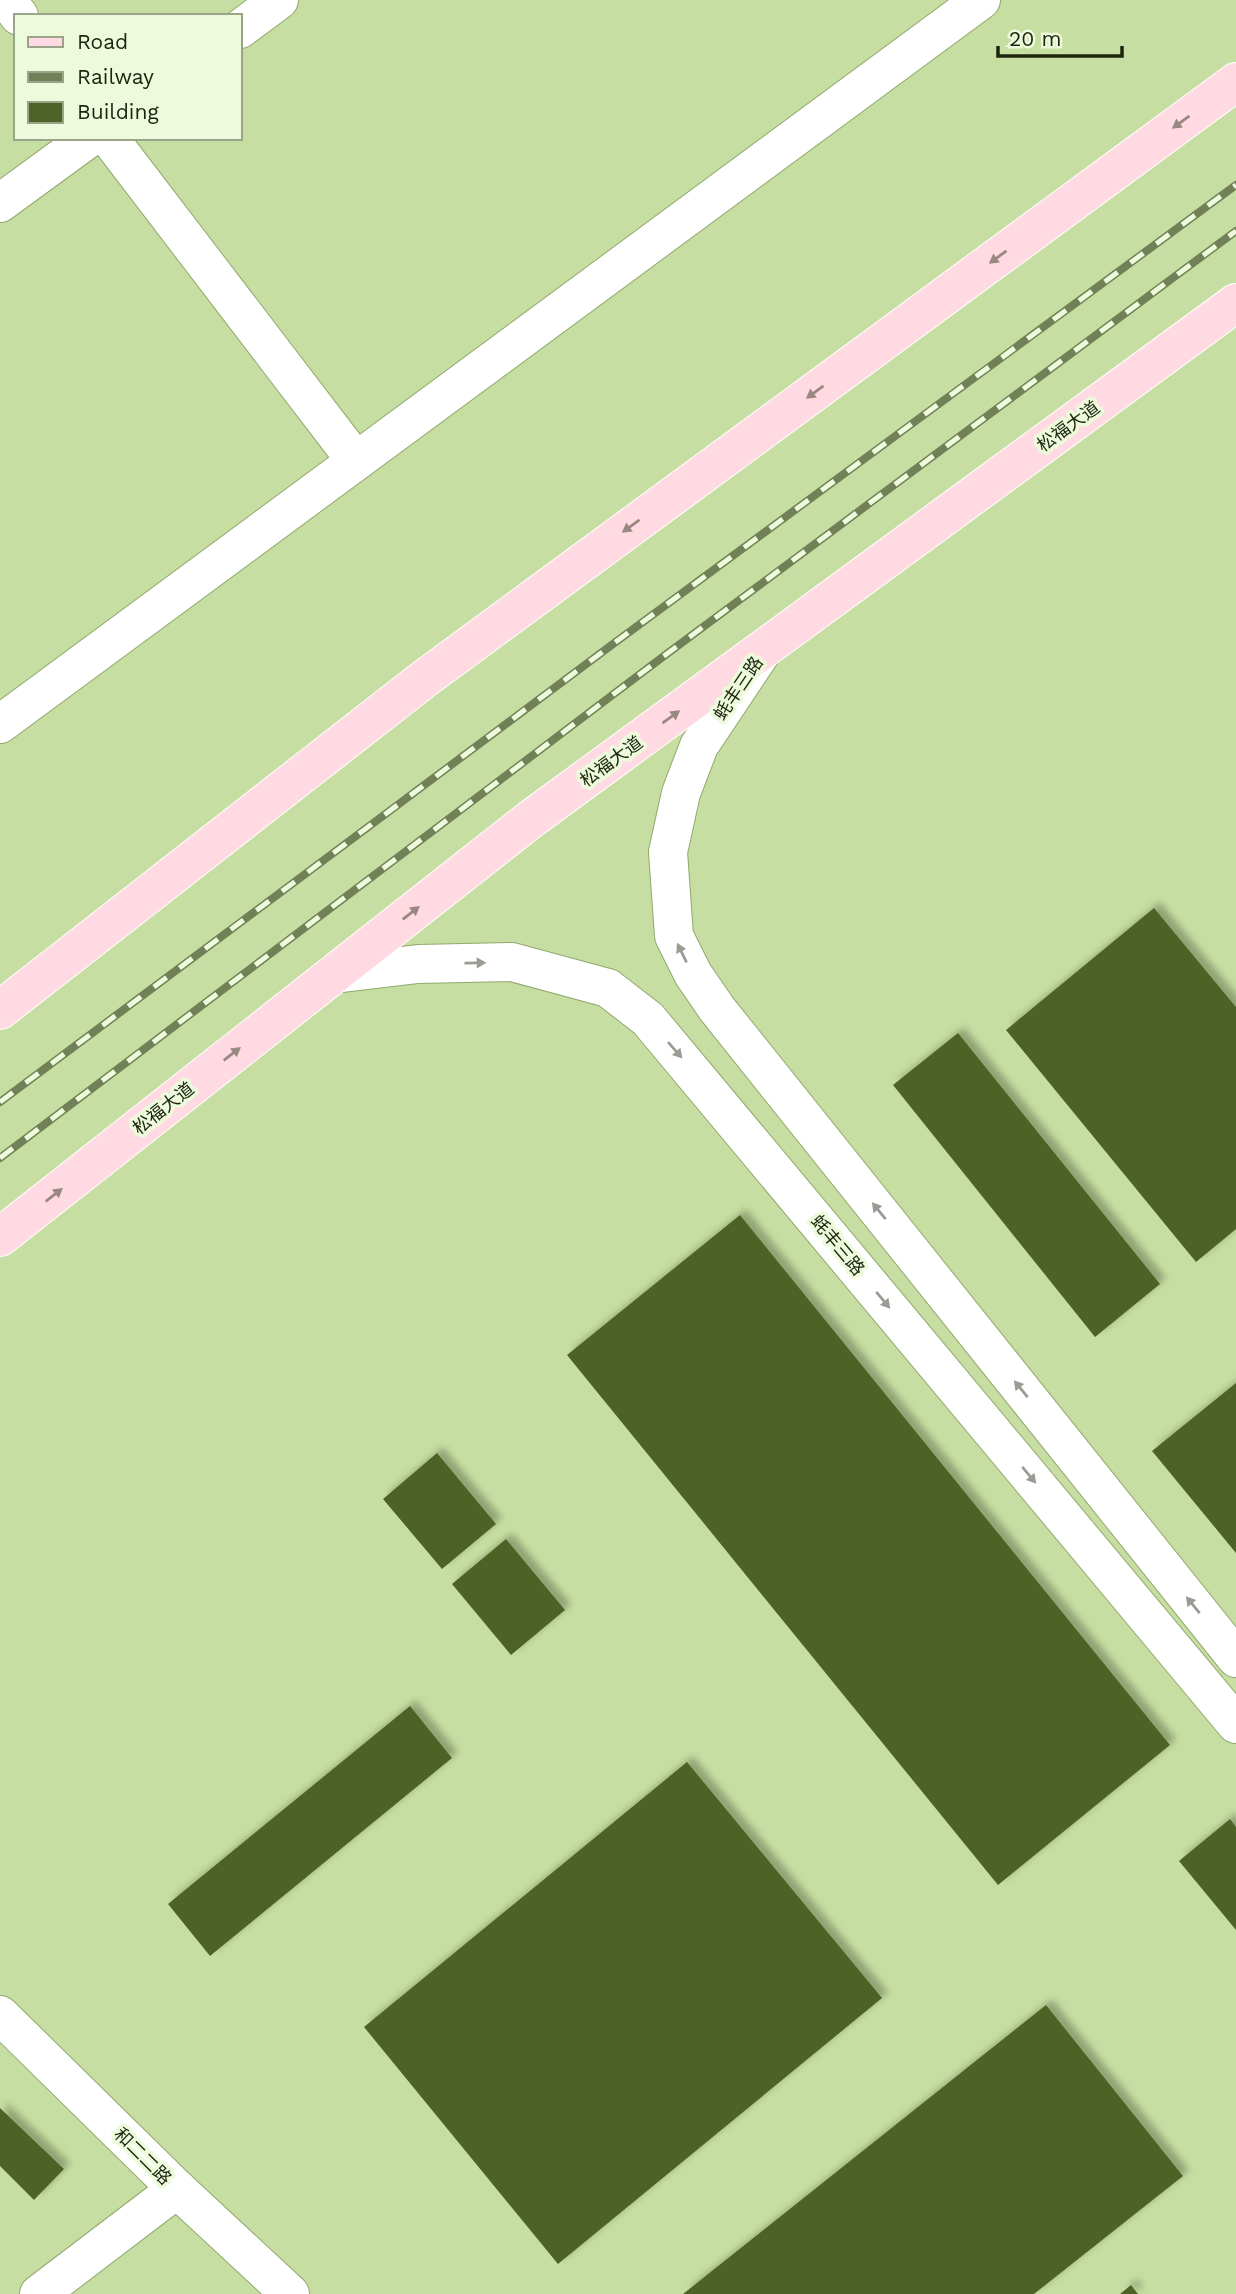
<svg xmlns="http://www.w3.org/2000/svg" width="1236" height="2294" font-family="'Work Sans','Noto Sans SC',sans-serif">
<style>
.building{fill:#4e6326;filter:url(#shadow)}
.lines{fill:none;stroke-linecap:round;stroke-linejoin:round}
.minor-casing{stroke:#92a96e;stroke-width:40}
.major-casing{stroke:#fff;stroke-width:40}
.minor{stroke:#fff;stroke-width:38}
.major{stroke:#ffdae2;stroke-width:38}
.rail-casing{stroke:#718057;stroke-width:8}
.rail{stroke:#edfadb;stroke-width:5;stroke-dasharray:16;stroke-linecap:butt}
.oneway{fill:#998882}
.oneway2{fill:#999c92}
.labels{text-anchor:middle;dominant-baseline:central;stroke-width:7;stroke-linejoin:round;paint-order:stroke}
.street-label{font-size:18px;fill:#1c240d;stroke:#edfadb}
</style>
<defs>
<filter id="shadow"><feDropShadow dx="6" dy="-6" stdDeviation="3.5" flood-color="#0004"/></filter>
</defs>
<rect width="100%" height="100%" fill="#c6dea1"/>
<g class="building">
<polygon points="1154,908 1236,1007 1236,1229 1196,1262 1006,1030"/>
<polygon points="958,1033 1160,1284 1095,1337 893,1085"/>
<polygon points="740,1215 1170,1745 998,1885 567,1355"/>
<polygon points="1236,1383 1236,1553 1152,1451"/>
<polygon points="437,1453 496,1524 442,1569 383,1499"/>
<polygon points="506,1539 565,1610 511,1655 452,1584"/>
<polygon points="410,1706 452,1758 210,1956 168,1904"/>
<polygon points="687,1762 882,1998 558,2264 364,2027"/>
<polygon points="1230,1819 1236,1827 1236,1930 1179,1861"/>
<polygon points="1046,2005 1183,2176 1034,2294 683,2294"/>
<polygon points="0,2108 64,2169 34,2200 0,2166"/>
<polygon points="1131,2285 1138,2294 1120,2294"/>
</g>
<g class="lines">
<g class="minor-casing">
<g id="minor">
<polyline points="7,0 19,16"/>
<polyline points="240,29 279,0"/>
<polyline points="109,138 356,461"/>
<polyline points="0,203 89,138"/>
<polyline points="763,650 699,746 681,793 668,852 674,936 693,974 717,1009 1236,1658"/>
<polyline points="0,724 981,0"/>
<polyline points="334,974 418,964 512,962 608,988 648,1019 1236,1724"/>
<polyline points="0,2015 177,2189 290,2294"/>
<polyline points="39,2294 177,2189"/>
</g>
</g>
<g class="major-casing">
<g id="major">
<polyline points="0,1010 424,679 1236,82"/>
<polyline points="0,1237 531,819 1236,303"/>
</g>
</g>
<use href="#minor" class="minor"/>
<use href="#major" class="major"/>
<g class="rail-casing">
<g id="rail">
<polyline points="0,1102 613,644 1236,185"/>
<polyline points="0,1158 668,653 1236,231"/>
</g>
</g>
<use href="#rail" class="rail"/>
</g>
<defs><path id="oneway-solid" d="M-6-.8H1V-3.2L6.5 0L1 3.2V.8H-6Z" transform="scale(1.75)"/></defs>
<g class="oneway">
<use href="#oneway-solid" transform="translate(1181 122) rotate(144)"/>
<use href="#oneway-solid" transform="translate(998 257) rotate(144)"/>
<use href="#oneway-solid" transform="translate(815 392) rotate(144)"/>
<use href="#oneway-solid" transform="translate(631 526) rotate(144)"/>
<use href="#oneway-solid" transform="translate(671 717) rotate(-36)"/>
<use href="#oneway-solid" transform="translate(411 913) rotate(-38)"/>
<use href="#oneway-solid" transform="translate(232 1054) rotate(-38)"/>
<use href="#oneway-solid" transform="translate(54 1195) rotate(-38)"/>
</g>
<g class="oneway2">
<use href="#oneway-solid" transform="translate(682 953) rotate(-116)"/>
<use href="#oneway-solid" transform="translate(475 963) rotate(-1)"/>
<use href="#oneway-solid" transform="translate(675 1050) rotate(49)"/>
<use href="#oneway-solid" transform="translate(879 1211) rotate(-129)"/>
<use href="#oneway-solid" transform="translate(883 1300) rotate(50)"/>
<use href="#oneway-solid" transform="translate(1021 1389) rotate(-129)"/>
<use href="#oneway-solid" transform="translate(1029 1475) rotate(50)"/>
<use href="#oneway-solid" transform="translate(1193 1605) rotate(-129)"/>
</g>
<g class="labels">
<g class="street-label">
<text transform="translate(1068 426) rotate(-36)">松福大道</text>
<text transform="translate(738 688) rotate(-56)">蚝丰三路</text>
<text transform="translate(611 761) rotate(-36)">松福大道</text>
<text transform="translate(163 1108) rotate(-38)">松福大道</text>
<text transform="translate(838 1245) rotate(50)">蚝丰三路</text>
<text transform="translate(143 2156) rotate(45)">和二二路</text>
</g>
</g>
<rect x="14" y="14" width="228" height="126" fill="#edfadb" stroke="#99a489" stroke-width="2"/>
<rect x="28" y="37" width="35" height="10" fill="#ffdae2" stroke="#99a489" stroke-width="2"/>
<text x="77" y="49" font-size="21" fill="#1c240d">Road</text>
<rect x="28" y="72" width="35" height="10" fill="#718057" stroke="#99a489" stroke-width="2"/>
<text x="77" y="84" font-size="21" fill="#1c240d">Railway</text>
<rect x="28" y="102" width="35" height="21" fill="#4e6326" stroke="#99a489" stroke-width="2"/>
<text x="77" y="119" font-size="21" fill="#1c240d">Building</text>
<path d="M998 46v10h124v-10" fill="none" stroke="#1c240d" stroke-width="3.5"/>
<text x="1009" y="46" font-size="21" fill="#1c240d" stroke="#edfadb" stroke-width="5" paint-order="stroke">20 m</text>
</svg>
